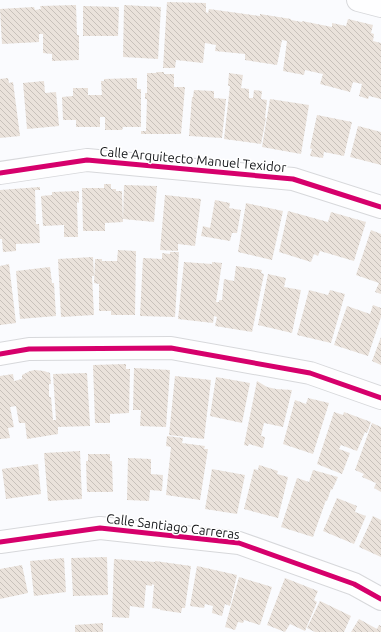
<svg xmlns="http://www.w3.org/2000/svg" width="381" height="632" font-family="Ubuntu,sans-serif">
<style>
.building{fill:url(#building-back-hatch)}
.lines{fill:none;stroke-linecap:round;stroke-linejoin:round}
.minor-casing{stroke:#d7d8db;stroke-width:24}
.minor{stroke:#fefeff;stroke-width:22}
.cycleway-casing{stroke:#fff;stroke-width:8}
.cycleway{stroke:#d6006c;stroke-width:5}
.labels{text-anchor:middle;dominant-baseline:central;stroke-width:3;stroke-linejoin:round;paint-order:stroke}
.street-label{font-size:13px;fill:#141619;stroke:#fff}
</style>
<defs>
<pattern id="building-back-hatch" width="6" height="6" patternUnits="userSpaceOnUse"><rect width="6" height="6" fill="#eae2db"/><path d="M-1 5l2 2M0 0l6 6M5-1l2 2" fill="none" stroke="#c8c1bb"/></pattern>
</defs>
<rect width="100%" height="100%" fill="#fafbfe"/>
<g class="building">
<polygon points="167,2 206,3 206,12 208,13 209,9 260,16 260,14 291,19 291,20 302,22 302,21 332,27 332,23 346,26 348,19 373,25 371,33 374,34 373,41 381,43 381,99 369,96 368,99 359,96 362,84 353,82 350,92 320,84 323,74 305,70 304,75 283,71 287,41 282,40 277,65 245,60 245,54 215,51 216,45 205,43 203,63 176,60 175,68 163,68"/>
<polygon points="76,5 77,35 79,35 79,60 52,61 52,54 43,53 43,34 39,34 39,42 2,44 0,9 34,7 35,10 41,9 40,6"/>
<polygon points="124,5 161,7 158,59 123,57"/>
<polygon points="83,6 119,7 118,36 83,36"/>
<polygon points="156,72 164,72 164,74 174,74 174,87 185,87 181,134 141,134 141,131 146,131 147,99 145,99 145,93 147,93 147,73 157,73"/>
<polygon points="229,73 243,75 241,88 249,89 249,98 253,98 254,90 262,91 261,99 267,100 265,118 266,118 261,144 224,139 230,86 228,86"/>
<polygon points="8,78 9,83 13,82 20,136 0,138 0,79"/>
<polygon points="137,78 137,89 141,89 141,127 123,127 122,130 105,130 105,117 100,117 100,127 76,127 76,120 63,120 62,97 73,96 73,88 88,88 88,95 102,95 101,81 104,81 104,79"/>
<polygon points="44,81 45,93 56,92 59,126 27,129 23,83"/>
<polygon points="194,90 214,91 214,98 226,99 222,138 189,136 192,97 193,97"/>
<polygon points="270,99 309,105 301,154 262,147"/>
<polygon points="317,115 352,122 344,156 324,152 323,158 310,156 312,149 310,148"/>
<polygon points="358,126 381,132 381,165 350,157"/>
<polygon points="104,184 111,184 111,189 116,189 116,191 122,191 123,222 105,223 105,231 83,231 82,188 104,188"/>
<polygon points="124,185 157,186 154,222 123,219"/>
<polygon points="40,187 40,190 35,190 36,224 39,224 40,243 16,244 16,251 3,252 2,239 0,239 0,190"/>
<polygon points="79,191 79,203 77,202 78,237 64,237 64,225 43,226 41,196 52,195 52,192"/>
<polygon points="165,195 201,199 195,246 178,244 178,251 160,250"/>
<polygon points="215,200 230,203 229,208 241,210 237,233 232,233 230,241 201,236 203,226 210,228"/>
<polygon points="246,203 283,211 272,260 238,252"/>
<polygon points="288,211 328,222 331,212 366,222 354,261 320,251 318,256 314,254 311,262 279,252"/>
<polygon points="371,230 381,234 381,294 375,292 379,283 356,275"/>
<polygon points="118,250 136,251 135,315 111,315 111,311 99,311 99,284 94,283 95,259 102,259 102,261 117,261"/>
<polygon points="170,252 179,252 175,317 140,316 143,258 162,259 162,253 170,254"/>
<polygon points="93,257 94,276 92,276 94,315 61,317 58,259"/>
<polygon points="184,262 212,264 212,262 222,263 216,302 219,302 219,300 222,300 224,279 234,281 236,266 262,270 261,273 264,274 252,332 215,326 217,317 214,316 213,323 178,319"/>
<polygon points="9,264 16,323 0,325 0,266"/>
<polygon points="50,267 52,283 54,283 56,316 20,319 16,271"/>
<polygon points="268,274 286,278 284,287 301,290 292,333 258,325"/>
<polygon points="309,290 328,295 330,290 345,294 331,343 297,335"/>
<polygon points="373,305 381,308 381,317 368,356 334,345 347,306 370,314"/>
<polygon points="381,337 381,365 372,361"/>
<polygon points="126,364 126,369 130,369 129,413 110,414 110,423 95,423 93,365"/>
<polygon points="134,368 170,370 166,427 140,426 141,410 133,410"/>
<polygon points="35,370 44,371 50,373 51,384 49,384 49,397 51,397 53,420 56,420 53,374 87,373 90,426 58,427 58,434 27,439 25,423 19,423 16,406 10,407 14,427 8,428 10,438 0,439 0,376 13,374 14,381 22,379 22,375 30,371"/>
<polygon points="175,376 211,380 204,439 169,435"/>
<polygon points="216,377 250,383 242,423 210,416"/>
<polygon points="257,381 267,387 276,389 292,390 283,427 264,423 261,436 265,437 263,448 249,444 248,446 244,445"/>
<polygon points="308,398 329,403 313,454 283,444 295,400 306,404"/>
<polygon points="334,412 343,415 344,412 371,422 367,433 365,432 357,451 341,445 339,449 350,453 342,474 317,464"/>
<polygon points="372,423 381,427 381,492 374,488 376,483 362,477 364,474 355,470"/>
<polygon points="167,436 183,438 182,443 205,446 204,449 208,449 200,500 166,495 171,447 166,446"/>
<polygon points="80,451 82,499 48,501 44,453"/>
<polygon points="88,454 110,454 110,461 112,461 113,492 87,492 86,461 88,461"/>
<polygon points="128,458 151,459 151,474 163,475 162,491 150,490 149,501 127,500"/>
<polygon points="38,464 41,494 6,499 2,469"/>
<polygon points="259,465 278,471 277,474 288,477 278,518 244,509 254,469 258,470"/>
<polygon points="212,469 245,475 237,514 205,509"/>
<polygon points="313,470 338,477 332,490 331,489 327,501 326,500 313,537 281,527 297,478 309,482"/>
<polygon points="337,498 357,506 355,512 366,516 354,544 323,531"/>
<polygon points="373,516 381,520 381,557 359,547"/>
<polygon points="107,557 108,595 73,596 71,558"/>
<polygon points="64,558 66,592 34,596 30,561"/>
<polygon points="114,559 155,562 155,561 191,566 185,608 182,608 181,613 160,610 160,609 152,608 154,585 152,584 152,586 146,585 144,608 130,606 129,618 112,617"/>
<polygon points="22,565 28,593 0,599 0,569"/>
<polygon points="197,566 237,575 230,606 225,604 222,616 212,613 213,606 205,604 204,608 190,606"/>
<polygon points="239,577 272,587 260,625 244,620 243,623 238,622 235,630 225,627"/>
<polygon points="285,578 318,591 314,600 317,602 305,631 290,624 285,632 267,625"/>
<polygon points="320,601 351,616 344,632 315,632 307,628"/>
<polygon points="359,619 377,629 379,625 381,626 381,632 351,632"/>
<polygon points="103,623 103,632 75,632 75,625"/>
</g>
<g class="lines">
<g class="minor-casing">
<g id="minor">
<polyline points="358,0 381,6"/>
<polyline points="0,173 87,160 293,179 381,207"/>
<polyline points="0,354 29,349 171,348 310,373 381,398"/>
<polyline points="0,542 100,528 239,543 354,584 381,599"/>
</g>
</g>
<use href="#minor" class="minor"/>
<g class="cycleway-casing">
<g id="cycleway">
<polyline points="0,173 87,160 293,179 381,207"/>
<polyline points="0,354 29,349 171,348 310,373 381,398"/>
<polyline points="0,542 100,528 239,543 354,584 381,599"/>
</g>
</g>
<use href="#cycleway" class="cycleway"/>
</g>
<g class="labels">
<g class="street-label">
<text transform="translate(193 159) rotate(5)">Calle Arquitecto Manuel Texidor</text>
<text transform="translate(173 526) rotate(7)">Calle Santiago Carreras</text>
</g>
</g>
</svg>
